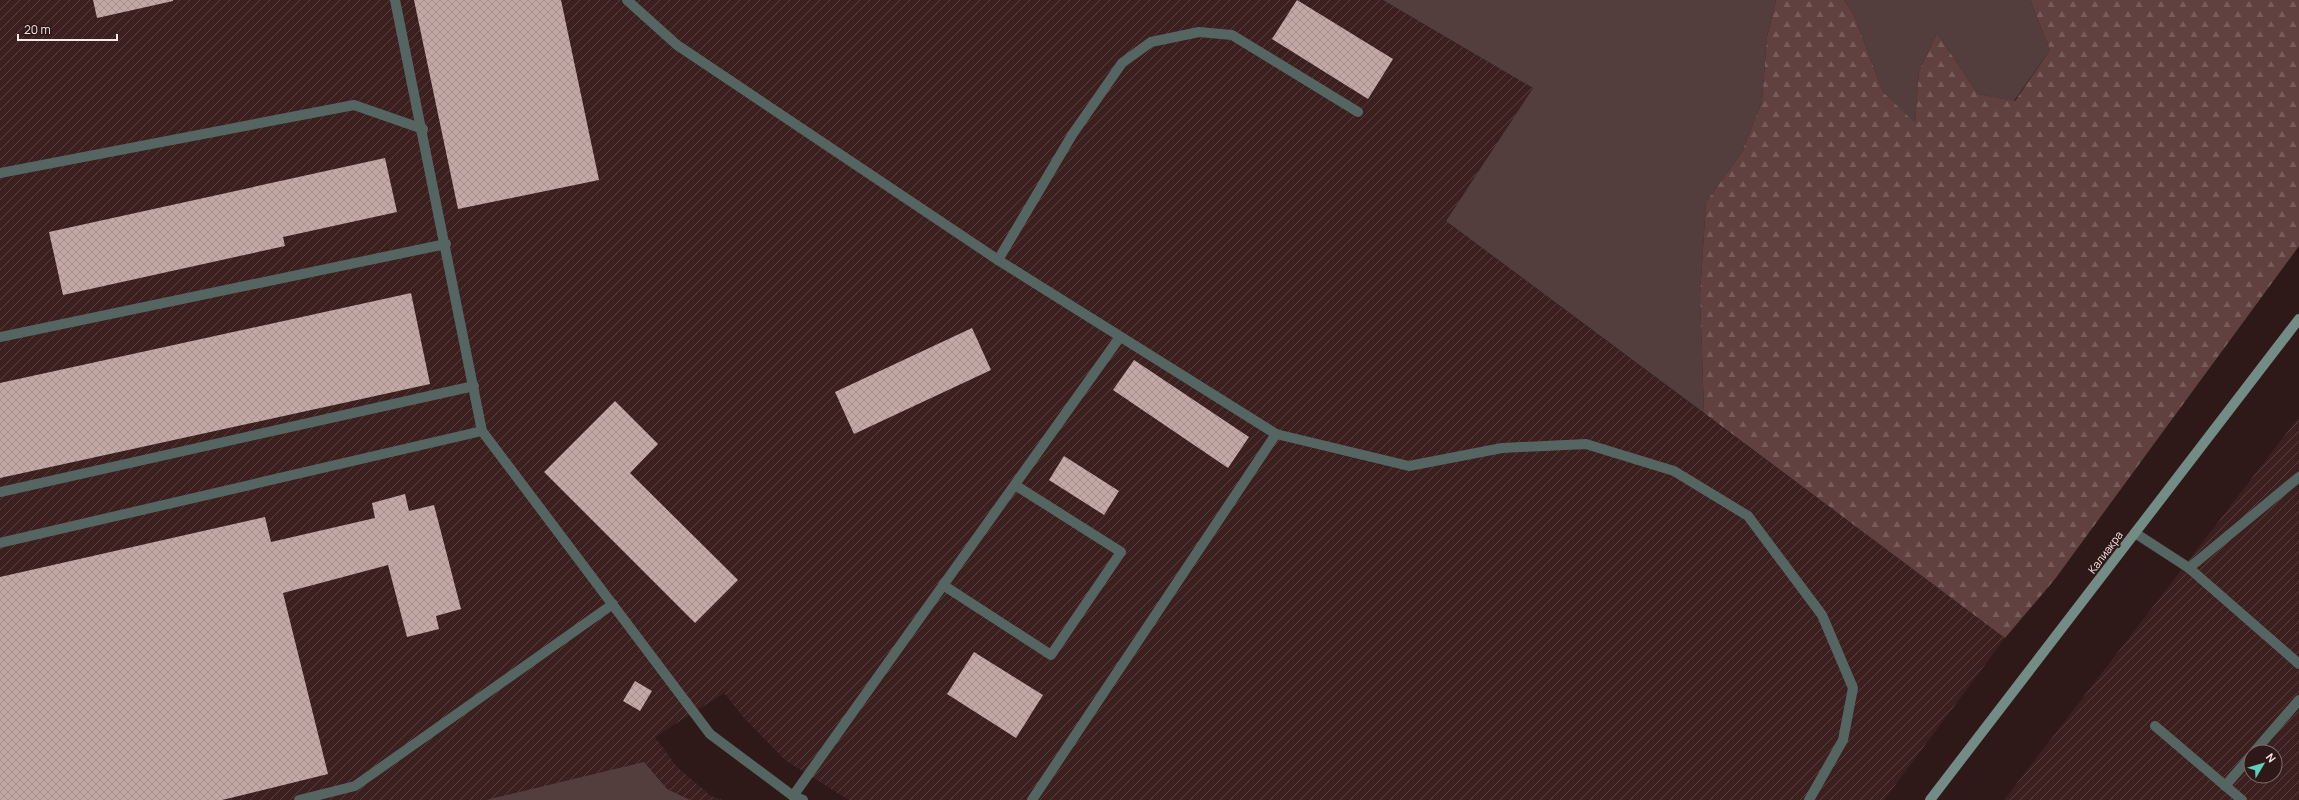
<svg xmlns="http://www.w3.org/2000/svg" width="2299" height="800" font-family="Manrope,sans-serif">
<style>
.industrial{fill:url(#industrial-furrows);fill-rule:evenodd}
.grass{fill:#543e3d}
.forest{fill:url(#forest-firs)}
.building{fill:url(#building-cross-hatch)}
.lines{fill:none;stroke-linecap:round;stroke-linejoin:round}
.lane{stroke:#556561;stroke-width:10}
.secondary{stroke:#738c86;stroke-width:10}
.labels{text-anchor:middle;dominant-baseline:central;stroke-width:4;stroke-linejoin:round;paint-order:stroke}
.street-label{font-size:11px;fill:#f8e8e7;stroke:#2e1918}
</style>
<defs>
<pattern id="industrial-furrows" width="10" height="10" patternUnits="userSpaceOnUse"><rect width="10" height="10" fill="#3c201f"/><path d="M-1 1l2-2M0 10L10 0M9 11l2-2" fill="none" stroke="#594040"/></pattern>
<pattern id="forest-firs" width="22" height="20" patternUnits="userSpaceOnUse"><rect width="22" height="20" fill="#60413f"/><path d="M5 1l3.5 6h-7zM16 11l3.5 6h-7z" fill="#785c5b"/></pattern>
<pattern id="building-cross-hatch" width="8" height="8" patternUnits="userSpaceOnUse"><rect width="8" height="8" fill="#c4a8a6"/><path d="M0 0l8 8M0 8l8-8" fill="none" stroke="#a6908e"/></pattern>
</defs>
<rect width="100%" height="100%" fill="#2e1918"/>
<g class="industrial">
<polygon points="0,0 1383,0 1533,88 1446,221 2005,638 1884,800 849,800 785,760 745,719 724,693 655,737 677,767 711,796 722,800 0,800"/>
<path d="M2299,417V800H2004ZM2251,752H2275V776H2251Z"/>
</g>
<g class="grass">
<polygon points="1383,0 1776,0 1767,37 1762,101 1742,152 1706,202 1700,295 1704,413 1446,221 1533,88"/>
<polygon points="1844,0 2030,0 2050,50 2014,101 1978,94 1937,33 1919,71 1915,124 1883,92 1854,15"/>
<polygon points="644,762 667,789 690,800 486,800"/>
</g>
<polygon class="forest" points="1776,0 1844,0 1854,15 1883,92 1915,123 1919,71 1937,33 1978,94 2015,101 2050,50 2030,0 2299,0 2299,246 2055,579 2005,638 1704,413 1700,295 1706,202 1742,152 1762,101 1767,37"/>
<g class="building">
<polygon points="93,0 173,0 173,1 97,18"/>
<polygon points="414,0 561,0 599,180 458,209"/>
<polygon points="1297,0 1393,59 1368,99 1272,39"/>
<polygon points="385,158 397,212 283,237 285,246 63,295 49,232"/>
<polygon points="411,293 430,384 0,478 0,383"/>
<polygon points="972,328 991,370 854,434 835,392"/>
<polygon points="1134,360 1249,437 1228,468 1113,390"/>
<polygon points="615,401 658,444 630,473 738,580 695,623 544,472"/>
<polygon points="1064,456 1119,491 1104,515 1049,480"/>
<polygon points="405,494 409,511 434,505 461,609 436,616 439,629 407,637 388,565 283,593 328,774 222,800 0,800 0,577 265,517 271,542 375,518 372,503"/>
<polygon points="974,652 1043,695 1016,738 947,694"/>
<polygon points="635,681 652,691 640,711 623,701"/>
</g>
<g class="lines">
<g class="lane">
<polyline points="395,0 482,431 710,734 793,796 803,800"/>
<polyline points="627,0 677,45 998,260"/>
<polyline points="0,173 354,105 423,129"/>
<polyline points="0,337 446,244"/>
<polyline points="1276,434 1409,466 1502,448 1586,444 1674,471 1748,516 1822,615 1853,688 1843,740 1809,800"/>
<polyline points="0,492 474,386"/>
<polyline points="2135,533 2189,568 2299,664"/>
<polyline points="0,543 482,431"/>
<polyline points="2189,568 2299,477"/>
<polyline points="943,585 1051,655 1121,552 1015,485"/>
<polyline points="2155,726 2242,800"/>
<polyline points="2254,752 2299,700"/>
<polyline points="2225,786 2251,756"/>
<polyline points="793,796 1120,337"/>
<polyline points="299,800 355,786 613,604"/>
<polyline points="1032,800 1276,434 998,260 1072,135 1122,63 1151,42 1199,32 1232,35 1358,112"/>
</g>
<polyline class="secondary" points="1930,800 2299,319"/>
</g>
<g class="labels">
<g class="street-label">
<text transform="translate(2105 552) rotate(-53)">Калиакра</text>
</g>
</g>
<g transform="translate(2263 764) rotate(52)"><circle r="19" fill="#2e1918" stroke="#7f6c6b"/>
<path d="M0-3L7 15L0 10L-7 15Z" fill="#5eceb8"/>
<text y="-6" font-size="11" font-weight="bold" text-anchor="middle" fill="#f8e8e7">N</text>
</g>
<path d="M18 34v6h99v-6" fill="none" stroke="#f8e8e7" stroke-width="2"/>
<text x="24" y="34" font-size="12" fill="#f8e8e7" stroke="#2e1918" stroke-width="3" paint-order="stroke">20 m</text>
</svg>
